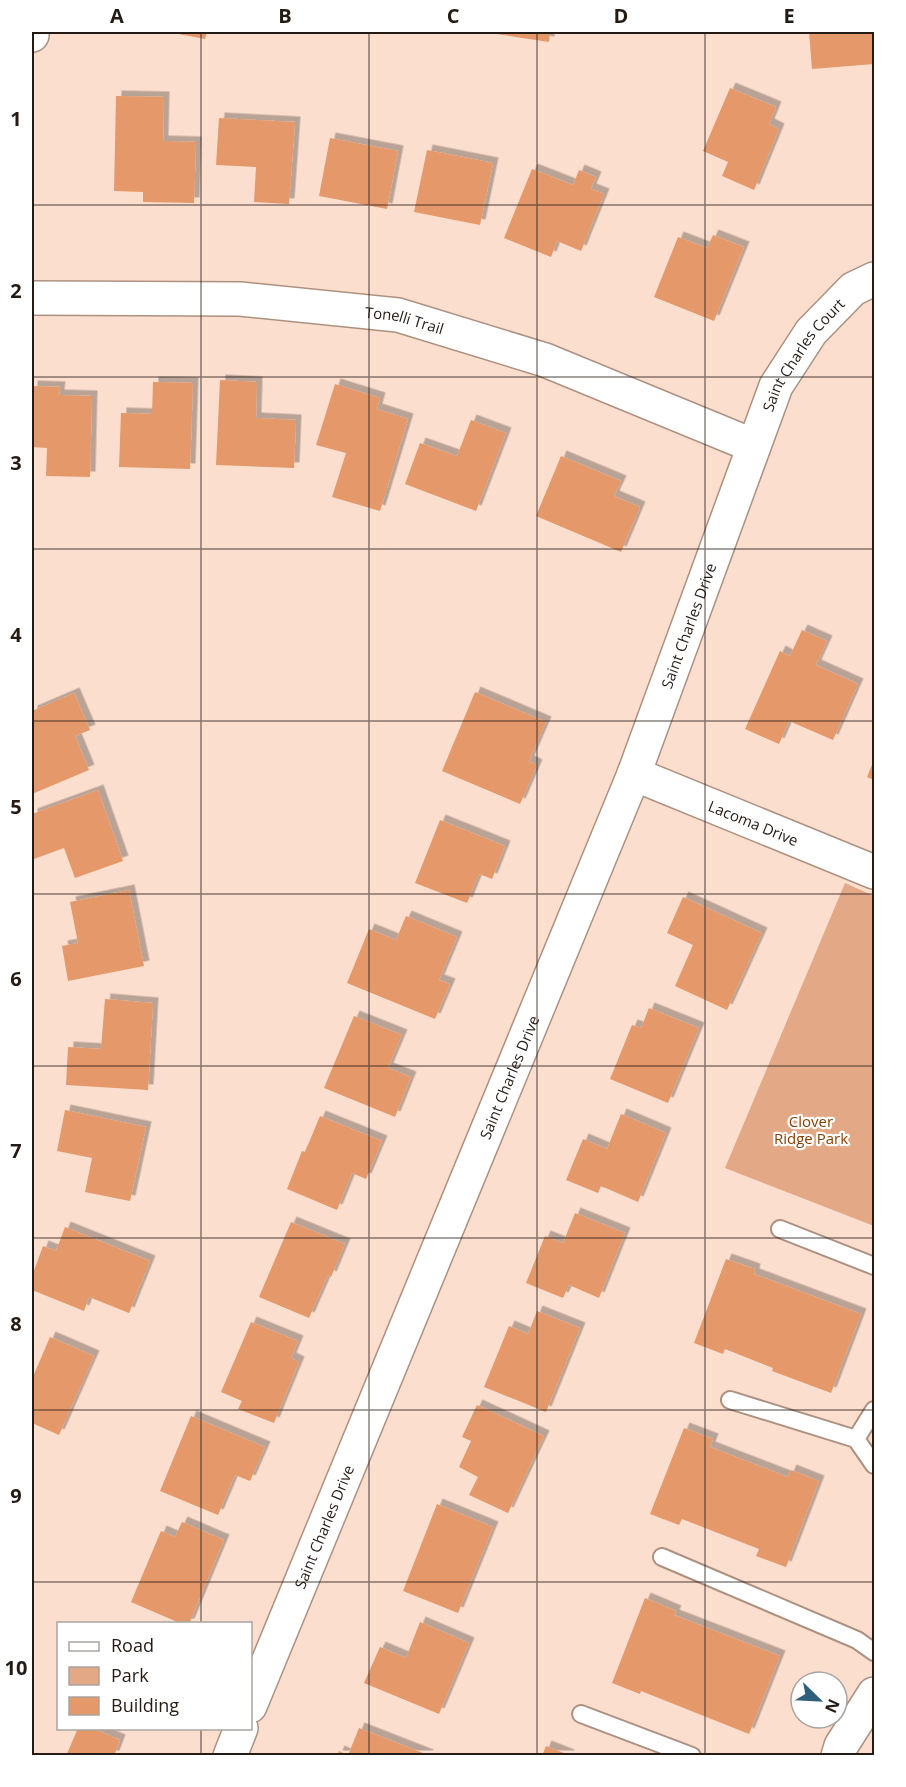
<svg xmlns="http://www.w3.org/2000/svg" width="906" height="1787" font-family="'Open Sans',sans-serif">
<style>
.green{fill:#e3a986}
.building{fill:#e59869;filter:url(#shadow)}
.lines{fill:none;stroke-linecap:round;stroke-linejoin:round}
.service-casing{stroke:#ac9181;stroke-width:20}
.minor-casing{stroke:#ac9181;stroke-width:36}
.service{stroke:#fff;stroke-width:16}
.minor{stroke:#fff;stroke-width:33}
.grid{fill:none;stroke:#251b15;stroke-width:1.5;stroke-opacity:0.55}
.labels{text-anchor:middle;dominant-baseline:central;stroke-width:4.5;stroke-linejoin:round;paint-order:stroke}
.street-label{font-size:15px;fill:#251b15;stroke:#fff}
.park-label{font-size:15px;fill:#843f04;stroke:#fff}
.neatline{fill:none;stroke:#251b15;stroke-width:2}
.grid-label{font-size:20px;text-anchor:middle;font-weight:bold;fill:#251b15}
</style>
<defs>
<filter id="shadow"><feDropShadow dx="5.5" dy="-5.5" stdDeviation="0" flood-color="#0004"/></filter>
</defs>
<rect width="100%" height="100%" fill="#fcdece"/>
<polygon class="green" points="845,883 874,896 874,1226 725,1168"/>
<g class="building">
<polygon points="168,32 207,32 205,39"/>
<polygon points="490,32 550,32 549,42 490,33"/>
<polygon points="809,32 874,32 874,64 812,69"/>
<polygon points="730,88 776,107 769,124 779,129 754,190 722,176 728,162 703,151"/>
<polygon points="116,96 164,97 163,141 196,142 194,203 143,202 143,192 114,191"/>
<polygon points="219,118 295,122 289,204 254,202 256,167 216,165"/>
<polygon points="330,138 398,151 387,209 319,196"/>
<polygon points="427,150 493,163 480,225 414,212"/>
<polygon points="532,169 573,185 579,170 596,177 591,189 604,194 581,251 557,241 551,257 504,238"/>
<polygon points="713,235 744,247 714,321 654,297 678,237 707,248"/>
<polygon points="220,380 257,382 256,418 296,420 294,468 216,465"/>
<polygon points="153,382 193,383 190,469 119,467 121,413 152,414"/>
<polygon points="335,384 380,398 377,409 408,419 380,511 332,497 346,453 316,445"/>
<polygon points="32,386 60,387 59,395 92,396 90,477 46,476 47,448 32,447"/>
<polygon points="471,420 506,433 476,511 405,484 420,443 457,456"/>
<polygon points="561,456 621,481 614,496 640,507 621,552 536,516"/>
<polygon points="802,630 827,641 816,665 858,684 833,740 789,721 779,744 745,729 780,651 790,656"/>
<polygon points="475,692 546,722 529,761 537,765 520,804 442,771"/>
<polygon points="74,693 90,730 75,736 89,770 32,794 32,711"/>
<polygon points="874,760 874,780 867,777"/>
<polygon points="98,790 123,861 75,878 64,848 34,859 32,852 32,814"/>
<polygon points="440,820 505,846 492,879 479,874 467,903 415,883"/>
<polygon points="129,890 144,966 68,981 62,946 78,943 70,902"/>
<polygon points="683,897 762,933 727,1010 675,986 693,945 667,933"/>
<polygon points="406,916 457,937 439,980 450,984 435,1019 347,983 369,929 396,940"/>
<polygon points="105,999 153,1003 148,1090 66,1085 68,1047 101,1049"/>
<polygon points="649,1008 699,1028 668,1103 610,1079 632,1025 641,1028"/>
<polygon points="354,1016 402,1035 388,1068 411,1077 395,1117 324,1088"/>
<polygon points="65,1110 146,1127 130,1201 85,1192 92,1158 57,1151"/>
<polygon points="621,1114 666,1133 638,1202 601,1186 598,1193 566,1180 583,1139 607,1149"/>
<polygon points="320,1116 382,1141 366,1179 352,1173 337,1210 287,1189 302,1151 305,1152"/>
<polygon points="575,1213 625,1233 599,1298 569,1285 563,1298 526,1283 545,1236 563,1243"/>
<polygon points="291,1222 345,1244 331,1277 328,1275 309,1318 259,1297"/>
<polygon points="65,1227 150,1261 129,1313 89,1297 84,1311 32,1290 32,1276 43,1246 56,1251"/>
<polygon points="726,1259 755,1269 754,1274 861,1314 831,1393 772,1371 773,1368 725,1349 723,1354 694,1343"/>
<polygon points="537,1311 580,1328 546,1412 484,1387 509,1326 528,1334"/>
<polygon points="251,1322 298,1341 291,1358 299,1362 274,1423 238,1409 242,1401 221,1392"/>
<polygon points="50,1337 94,1356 59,1435 32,1423 32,1379"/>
<polygon points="477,1405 544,1436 508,1513 469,1495 478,1477 459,1467 471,1441 462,1437"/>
<polygon points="191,1416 265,1447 250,1481 235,1475 218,1515 160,1491"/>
<polygon points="684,1428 713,1439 710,1447 788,1477 791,1470 819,1481 786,1567 756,1556 759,1549 682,1519 679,1525 650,1514"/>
<polygon points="437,1504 493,1527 458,1613 403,1591"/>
<polygon points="182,1522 224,1540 189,1624 182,1624 131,1602 161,1531 175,1537"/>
<polygon points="645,1598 676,1611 674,1615 780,1656 749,1734 641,1691 640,1694 612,1683"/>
<polygon points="420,1622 469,1643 439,1714 364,1683 380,1647 406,1658"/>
<polygon points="78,1728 92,1728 120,1740 114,1756 66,1756"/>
<polygon points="359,1728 428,1755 428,1756 337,1756 339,1751 348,1755"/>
<polygon points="546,1746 569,1755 569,1756 542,1756"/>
</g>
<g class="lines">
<g class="service-casing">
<g id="service">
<polyline points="780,1229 874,1266"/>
<polyline points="730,1400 856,1439 874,1465"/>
<polyline points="856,1439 874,1410"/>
<polyline points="662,1557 857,1640 874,1652"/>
<polyline points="581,1714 692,1756"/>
</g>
</g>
<g class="minor-casing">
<g id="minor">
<polyline points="32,35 32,32"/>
<path id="s1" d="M32,298L240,299L398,315L545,360L754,446"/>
<path id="s2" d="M634,774L874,872"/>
<path id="s3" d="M250,1706L634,774L776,386L811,332L853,289L874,279"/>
<polyline points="230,1756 241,1728"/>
<polyline points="838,1756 841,1746 874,1694"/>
</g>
</g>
<use href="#service" class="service"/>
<use href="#minor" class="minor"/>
</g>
<path class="grid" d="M201,32V1624M369,32V1756M537,32V1756M705,32V1756M32,205H874M32,377H874M32,549H874M32,721H874M32,894H874M32,1066H874M32,1238H874M32,1410H874M32,1582H874M201,1728V1756"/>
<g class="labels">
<g class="street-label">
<text stroke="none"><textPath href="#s1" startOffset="374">Tonelli Trail</textPath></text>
<text stroke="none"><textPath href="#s3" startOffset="1462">Saint Charles Court</textPath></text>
<text stroke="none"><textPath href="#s3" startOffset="1166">Saint Charles Drive</textPath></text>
<text stroke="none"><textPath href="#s2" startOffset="129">Lacoma Drive</textPath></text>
<text stroke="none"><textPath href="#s3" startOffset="680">Saint Charles Drive</textPath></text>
<text stroke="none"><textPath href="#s3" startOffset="194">Saint Charles Drive</textPath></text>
</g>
<g class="park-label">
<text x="811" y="1121">Clover<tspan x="811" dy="17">Ridge Park</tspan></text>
</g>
</g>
<rect width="906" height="1787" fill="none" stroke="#ffffff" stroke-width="66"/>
<rect x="57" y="1622" width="195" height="108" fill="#ffffff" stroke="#a8a4a1" stroke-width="1.5"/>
<rect x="69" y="1642" width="30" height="9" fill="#ffffff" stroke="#a8a4a1" stroke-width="1.5"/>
<text x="111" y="1652" font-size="18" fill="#251b15">Road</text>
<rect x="69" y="1667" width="30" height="18" fill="#e3a986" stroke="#a8a4a1" stroke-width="1.5"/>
<text x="111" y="1682" font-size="18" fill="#251b15">Park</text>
<rect x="69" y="1697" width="30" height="18" fill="#e59869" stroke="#a8a4a1" stroke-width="1.5"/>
<text x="111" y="1712" font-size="18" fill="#251b15">Building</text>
<g transform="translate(819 1700) rotate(114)"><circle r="28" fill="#ffffff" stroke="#a8a4a1" stroke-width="1.5"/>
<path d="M0-4.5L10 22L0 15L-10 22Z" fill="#305f7e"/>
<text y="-9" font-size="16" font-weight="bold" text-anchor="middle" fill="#251b15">N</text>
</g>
<rect x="33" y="33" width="840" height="1721" class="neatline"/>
<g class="grid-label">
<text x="117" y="23">A</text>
<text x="285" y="23">B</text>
<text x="453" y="23">C</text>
<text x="621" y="23">D</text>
<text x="789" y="23">E</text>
<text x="16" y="126">1</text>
<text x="16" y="298">2</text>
<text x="16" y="470">3</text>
<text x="16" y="642">4</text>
<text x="16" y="814">5</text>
<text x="16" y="986">6</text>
<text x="16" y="1158">7</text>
<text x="16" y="1331">8</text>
<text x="16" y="1503">9</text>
<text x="16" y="1675">10</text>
</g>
</svg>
